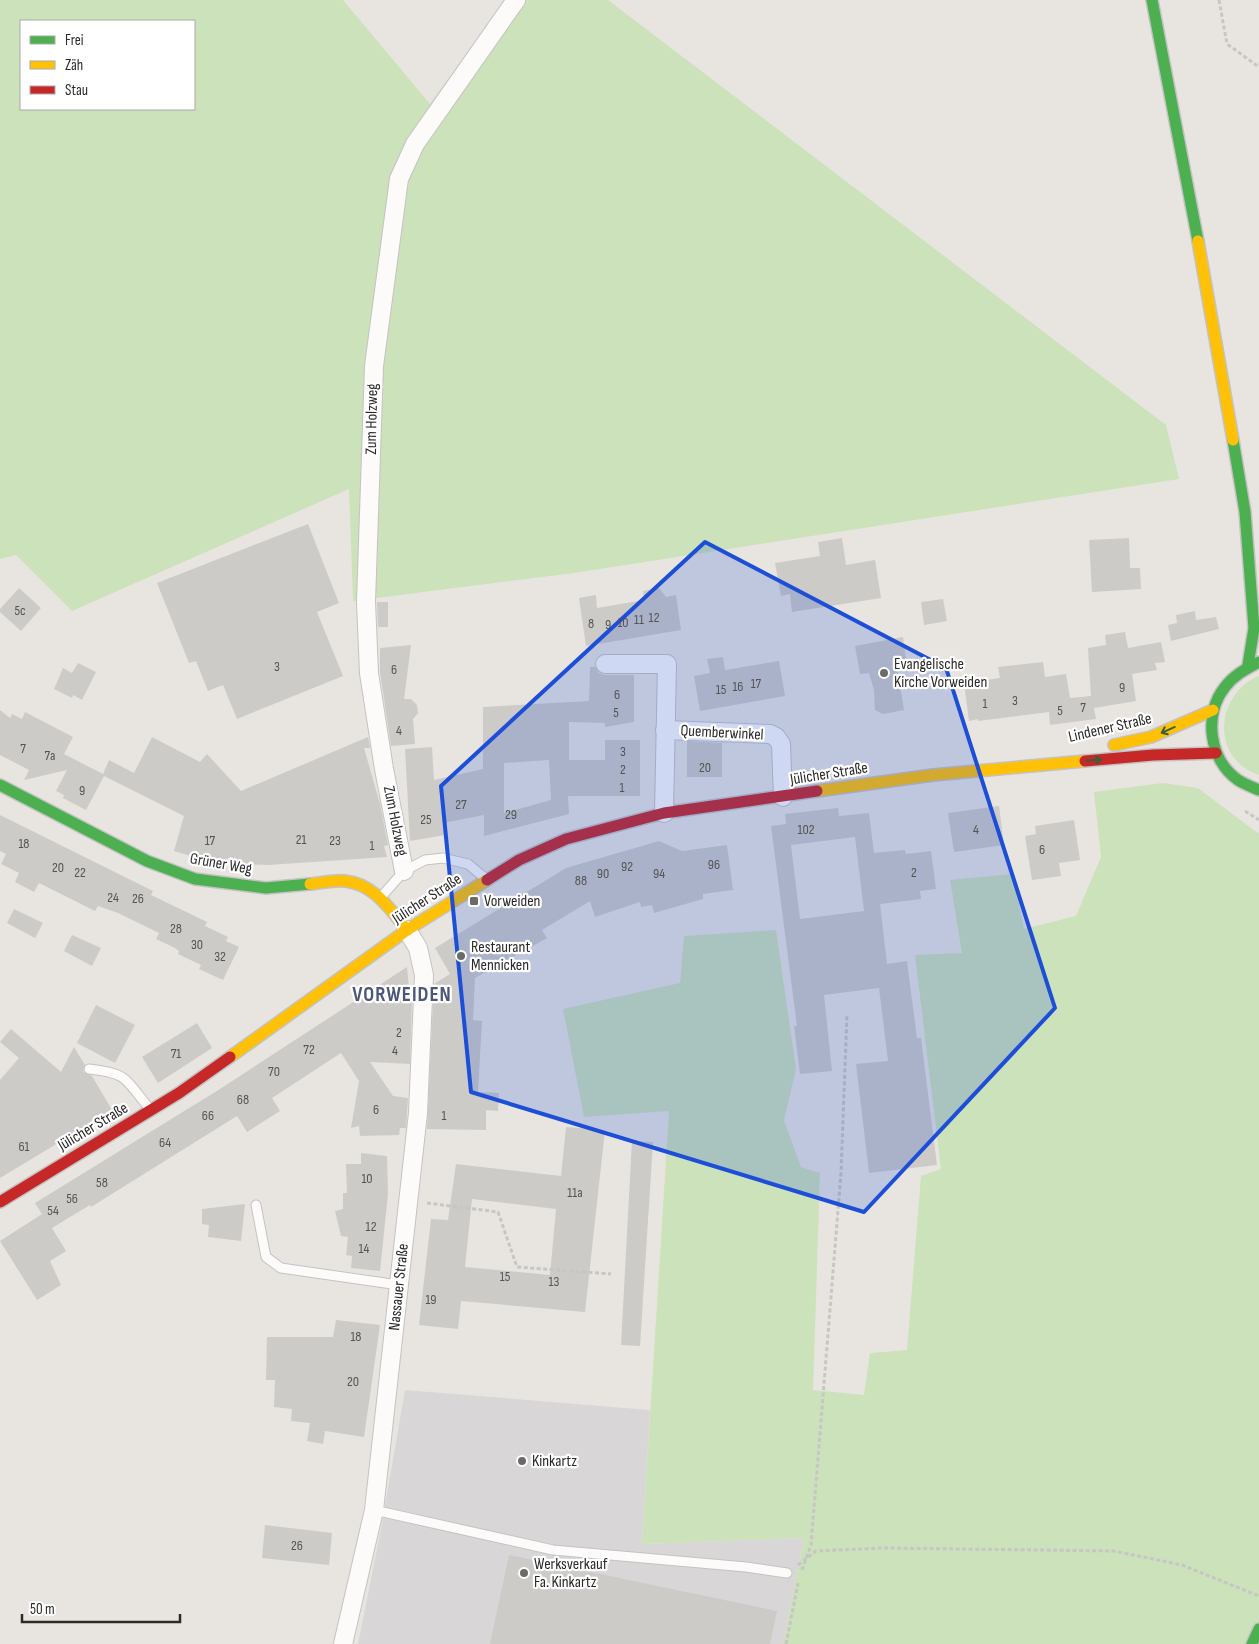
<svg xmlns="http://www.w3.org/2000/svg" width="1259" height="1644" font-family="'Sofia Sans Condensed',sans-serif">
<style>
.industrial{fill:#d8d6d7}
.green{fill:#cce2ba;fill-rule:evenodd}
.building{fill:#cdcbc7;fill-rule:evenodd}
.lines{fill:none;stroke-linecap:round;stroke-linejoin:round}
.lane-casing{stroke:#c4c3c3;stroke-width:11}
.street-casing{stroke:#c4c3c3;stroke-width:20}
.fast-casing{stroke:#c4c3c3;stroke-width:14}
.slow-casing{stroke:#c4c3c3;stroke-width:14}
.jam-casing{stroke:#c4c3c3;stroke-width:14}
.path{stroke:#c6c6c5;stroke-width:3;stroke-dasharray:4 2.5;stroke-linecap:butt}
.lane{stroke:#fcfbfa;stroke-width:9}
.street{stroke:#fcfbfa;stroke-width:18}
.fast{stroke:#4caf50;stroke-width:11}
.slow{stroke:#ffc107;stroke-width:11}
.jam{stroke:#c62828;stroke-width:11}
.oneway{stroke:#385f39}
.marked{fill:#1d4ed8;fill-opacity:0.2;stroke:#1d4ed8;stroke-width:4;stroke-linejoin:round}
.poi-dot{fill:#6c6b6a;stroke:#fff;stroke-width:2}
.labels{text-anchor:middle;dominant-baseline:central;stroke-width:4.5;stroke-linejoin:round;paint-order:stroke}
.number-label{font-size:14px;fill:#545453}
.street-label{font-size:16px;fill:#2a2a2a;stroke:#fff}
.poi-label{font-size:16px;fill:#2a2a2a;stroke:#fff;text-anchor:start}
.district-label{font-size:21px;font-weight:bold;letter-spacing:1px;fill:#4c5679;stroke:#fff}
</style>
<rect width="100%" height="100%" fill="#e8e5e0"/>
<polygon class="industrial" points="405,1390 650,1410 642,1544 804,1538 783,1644 358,1644 381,1529"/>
<g class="green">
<path d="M0,0H343L430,104L505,0H608L1166,425L1179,479L574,573L353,601L349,489L72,611L16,555L0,559ZM21,21H194V109H21Z"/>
<path d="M1259,676V775C1210,759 1215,694 1259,676Z"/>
<polygon points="1163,783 1198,788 1259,834 1259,1644 783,1644 804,1538 642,1544 669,1111 584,1117 563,1009 680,983 684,936 776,930 796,1069 784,1120 801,1167 820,1173 813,1390 864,1395 870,1353 907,1350 921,1176 941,1169 915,955 962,953 950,880 1013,874 1024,929 1076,916 1101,857 1094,792"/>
</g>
<g class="building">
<polygon points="308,524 339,603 317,612 343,676 237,719 223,685 208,691 196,661 189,663 157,583"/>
<polygon points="842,538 846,565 875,560 881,598 792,612 790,594 781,596 775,563 820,556 818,542"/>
<polygon points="1129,538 1130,568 1140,568 1141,589 1092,592 1089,540"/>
<polygon points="19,588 41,608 21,631 0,612 0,609"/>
<polygon points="659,588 666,597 676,595 681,630 586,646 579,598 596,595 597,608 644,600 643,591"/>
<polygon points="943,599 947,621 924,625 921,602"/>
<polygon points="377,602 388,602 388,627 378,627"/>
<polygon points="1195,611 1196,620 1216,617 1219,629 1171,641 1168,625 1177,623 1176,615"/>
<polygon points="1125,632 1128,648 1161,642 1165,662 1155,663 1157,670 1132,674 1136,701 1094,708 1096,719 1050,725 1049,712 978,721 978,719 969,721 964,683 1000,678 998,667 1043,662 1045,677 1066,674 1070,698 1091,696 1088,648 1106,645 1105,635"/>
<polygon points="903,637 907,666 897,668 904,710 883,714 875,710 874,690 869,673 860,674 855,646"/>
<polygon points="411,645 404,699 411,699 417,705 418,713 413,719 415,744 391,746 380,672 380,648"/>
<polygon points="723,657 725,670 779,661 785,696 700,711 694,676 710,673 707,659"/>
<polygon points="78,663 96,672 82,700 73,695 72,698 54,689 63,668 72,673"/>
<path d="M590,667H595L599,673L605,675H634V722L605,727V723L569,722V760H605V740H640V796H568L569,814L484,836V815L443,823L445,835L410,841L405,749L432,747L434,780L483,769V707L589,701ZM549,760L551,800L504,813V763Z"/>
<polygon points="0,710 10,718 12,714 22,719 25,712 73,737 64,754 103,774 109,760 134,773 152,737 200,762 207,754 241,791 368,737 370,748 364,748 380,804 388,845 384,846 387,857 268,865 214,863 174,851 184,816 104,776 86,810 63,798 64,795 56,791 67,770 24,780 29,770 0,755"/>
<polygon points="687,741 722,743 722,777 687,777"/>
<polygon points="999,806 1004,845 954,852 948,813"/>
<path d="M838,808L839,816L869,813L874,853L905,850L906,854L931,851L936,889L920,891L921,899L880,904L887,964L907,961L917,1038H921L937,1165L869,1173L856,1064L888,1061L879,988L824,995L832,1071L800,1074L794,1026H797L771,826L786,824L785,814ZM855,837L864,911L800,919L791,845Z"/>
<polygon points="0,815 153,891 151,895 207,922 205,926 228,937 226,941 239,947 223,980 199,969 201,965 178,954 179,951 175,948 156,939 159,933 118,913 98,906 95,911 39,883 34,892 15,882 19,873 1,864 6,854 0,851"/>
<polygon points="1074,820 1080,860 1059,863 1061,876 1032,880 1025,836 1036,834 1035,826"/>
<polygon points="659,841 682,851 727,845 733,890 703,894 703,899 654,913 652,905 641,907 640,902 595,917 590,901 542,930 547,938 475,978 473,1020 482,1021 478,1092 499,1093 498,1111 486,1110 486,1130 427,1129 434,984 450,974 435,948 566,868"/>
<polygon points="14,909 43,923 35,938 7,923"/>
<polygon points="72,935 101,948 92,966 64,951"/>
<polygon points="407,967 410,999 412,998 410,1064 370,1062 393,1096 408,1098 406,1128 400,1128 399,1135 360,1136 359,1126 351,1128 359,1081 341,1053 272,1098 280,1111 247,1132 237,1116 91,1207 90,1205 52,1228 66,1251 50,1261 61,1285 37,1300 0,1241 42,1214 35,1203 220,1089"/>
<polygon points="96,1005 135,1025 115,1063 77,1043"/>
<polygon points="197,1023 212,1048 158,1083 142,1057"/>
<polygon points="11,1029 61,1072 74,1047 85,1065 83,1072 92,1076 112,1110 85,1126 88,1131 61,1147 58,1143 0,1178 0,1080 19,1058 0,1042"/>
<path d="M566,1127L605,1130L585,1312L461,1301L458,1329L419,1325L431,1219L448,1220L456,1164L561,1176ZM472,1199L556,1209L550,1275L465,1267Z"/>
<polygon points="632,1141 653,1142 640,1346 621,1345"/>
<polygon points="361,1153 387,1156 388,1194 380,1271 351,1268 352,1256 346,1255 348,1237 341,1236 335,1211 343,1209 343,1193 347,1193 346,1164 361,1164"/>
<polygon points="245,1204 241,1241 208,1237 209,1225 202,1224 202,1209"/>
<polygon points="336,1320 380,1325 364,1437 325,1431 323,1444 307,1441 310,1423 291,1421 292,1409 274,1407 275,1380 266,1380 267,1337 333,1337"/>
<polygon points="265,1525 332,1533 329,1565 262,1558"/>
<polygon points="509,1555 777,1611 770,1644 490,1644"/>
</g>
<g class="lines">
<g class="lane-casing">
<g id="lane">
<polyline points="382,896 404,871 425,860 443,858 468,864 486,879"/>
<path d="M89,1069C128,1073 125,1079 149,1108"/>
<polyline points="256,1205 266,1257 281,1268 399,1285"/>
<polyline points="374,1510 553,1550 746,1567 787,1573"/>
</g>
</g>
<g class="street-casing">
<g id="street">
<polyline points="605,664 667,664 664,813"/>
<polyline points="665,730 770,734 776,737 781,744 783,797"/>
<polyline points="404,871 384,769 369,673 366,602 374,366 399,179 415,144 516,0"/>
<polyline points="343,1644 374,1510 418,1113 424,975 418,948 407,930"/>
</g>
</g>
<g class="fast-casing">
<g id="fast">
<polyline points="1152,0 1198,241"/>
<polyline points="1233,440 1245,512 1254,628 1248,665"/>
<path d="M1259,662C1246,669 1234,675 1225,687C1203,714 1209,760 1238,780C1244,784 1252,787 1259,790"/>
<polyline points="0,785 147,861 195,879 266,888 310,884"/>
<polyline points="1252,1644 1259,1629"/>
</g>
</g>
<g class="slow-casing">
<g id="slow">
<polyline points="1198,241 1233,440"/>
<polyline points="1114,745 1151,737 1213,710"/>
<polyline points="817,791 933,775 1085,761"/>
<path d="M310,884C321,883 334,880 345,881C374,884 390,909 407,930"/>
<polyline points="230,1057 407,930 487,880"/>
</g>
</g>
<g class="jam-casing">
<g id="jam">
<polyline points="1085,761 1153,755 1216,753"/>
<polyline points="487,880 519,860 566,839 664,813 817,791"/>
<polyline points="0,1202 179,1093 230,1057"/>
</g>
</g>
<g class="path">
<polyline points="1219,0 1227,44 1259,67"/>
<polyline points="1245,811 1259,820"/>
<polyline points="427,1203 498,1212 517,1267 611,1274"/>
<polyline points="798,1565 816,1551 884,1548 1114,1551 1182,1565 1259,1596"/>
<polyline points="802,1570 811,1545 841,1173 847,1014"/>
<polyline points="786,1644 798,1583"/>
</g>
<use href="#lane" class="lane"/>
<use href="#street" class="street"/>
<use href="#fast" class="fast"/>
<use href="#slow" class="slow"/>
<use href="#jam" class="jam"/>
</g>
<defs><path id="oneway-shaft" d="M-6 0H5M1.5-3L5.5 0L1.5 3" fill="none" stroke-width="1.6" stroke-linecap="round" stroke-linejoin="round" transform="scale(1.25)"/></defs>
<g class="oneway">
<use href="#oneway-shaft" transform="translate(1168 730) rotate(156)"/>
<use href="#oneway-shaft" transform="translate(1094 760) rotate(-5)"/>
</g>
<path class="marked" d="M705,542L946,668L1055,1008L864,1212L471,1092L441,786Z"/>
<g class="poi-dot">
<circle cx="884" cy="673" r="5"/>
<rect x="469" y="896" width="10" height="10" rx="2.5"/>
<circle cx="461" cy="956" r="5"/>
<circle cx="522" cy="1461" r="5"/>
<circle cx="524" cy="1573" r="5"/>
</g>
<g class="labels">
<g class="number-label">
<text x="20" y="610">5c</text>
<text x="654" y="617">12</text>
<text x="639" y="619">11</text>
<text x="623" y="622">10</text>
<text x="591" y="623">8</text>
<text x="608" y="624">9</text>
<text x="277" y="666">3</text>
<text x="394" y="669">6</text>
<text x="756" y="683">17</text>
<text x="738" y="686">16</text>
<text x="1122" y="687">9</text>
<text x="721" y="689">15</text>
<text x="617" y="694">6</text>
<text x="1015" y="700">3</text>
<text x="985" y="703">1</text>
<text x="1083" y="707">7</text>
<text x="1060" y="710">5</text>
<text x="616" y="712">5</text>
<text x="399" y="730">4</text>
<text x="23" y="748">7</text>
<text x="623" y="751">3</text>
<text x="50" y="755">7a</text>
<text x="705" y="767">20</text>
<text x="623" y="769">2</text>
<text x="622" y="787">1</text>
<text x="82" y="790">9</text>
<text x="461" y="804">27</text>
<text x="511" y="814">29</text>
<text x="426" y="819">25</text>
<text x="806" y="829">102</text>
<text x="976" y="829">4</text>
<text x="301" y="839">21</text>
<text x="210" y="840">17</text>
<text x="335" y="840">23</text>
<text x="24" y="843">18</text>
<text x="372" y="845">1</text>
<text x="1042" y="849">6</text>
<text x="714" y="864">96</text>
<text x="627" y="866">92</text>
<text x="58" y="867">20</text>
<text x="80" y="872">22</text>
<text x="914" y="872">2</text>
<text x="603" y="873">90</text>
<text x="659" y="873">94</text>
<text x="581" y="880">88</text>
<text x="113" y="897">24</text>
<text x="138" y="898">26</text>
<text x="176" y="928">28</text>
<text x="197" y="944">30</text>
<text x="220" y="956">32</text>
<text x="399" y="1032">2</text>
<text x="309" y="1049">72</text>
<text x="395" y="1050">4</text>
<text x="176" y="1053">71</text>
<text x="274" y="1071">70</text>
<text x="243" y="1099">68</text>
<text x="376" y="1109">6</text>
<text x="208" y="1115">66</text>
<text x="444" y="1115">1</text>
<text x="165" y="1142">64</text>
<text x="24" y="1146">61</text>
<text x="367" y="1178">10</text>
<text x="102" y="1182">58</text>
<text x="575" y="1192">11a</text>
<text x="72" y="1198">56</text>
<text x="53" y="1210">54</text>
<text x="371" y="1226">12</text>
<text x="364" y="1248">14</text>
<text x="505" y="1276">15</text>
<text x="554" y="1281">13</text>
<text x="431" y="1299">19</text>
<text x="356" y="1336">18</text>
<text x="353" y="1381">20</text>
<text x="297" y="1545">26</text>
</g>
<g class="street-label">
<text transform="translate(372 419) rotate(-89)">Zum Holzweg</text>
<text transform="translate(1110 728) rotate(-13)">Lindener Straße</text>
<text transform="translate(722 733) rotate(3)">Quemberwinkel</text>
<text transform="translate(829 774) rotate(-9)">Jülicher Straße</text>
<text transform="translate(395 821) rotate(79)">Zum Holzweg</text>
<text transform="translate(221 864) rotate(10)">Grüner Weg</text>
<text transform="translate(427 899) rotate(-33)">Jülicher Straße</text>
<text transform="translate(93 1127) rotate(-31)">Jülicher Straße</text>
<text transform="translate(399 1287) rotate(-84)">Nassauer Straße</text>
</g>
<g class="poi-label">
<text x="894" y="664">Evangelische<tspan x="894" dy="18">Kirche Vorweiden</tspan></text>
<text x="484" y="901">Vorweiden</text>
<text x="471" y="947">Restaurant<tspan x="471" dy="18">Mennicken</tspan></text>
<text x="532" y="1461">Kinkartz</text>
<text x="534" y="1564">Werksverkauf<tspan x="534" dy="18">Fa. Kinkartz</tspan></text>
</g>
<g class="district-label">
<text x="402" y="994">VORWEIDEN</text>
</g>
</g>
<rect x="20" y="20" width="175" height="90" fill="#ffffff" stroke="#aaaaaa"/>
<rect x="30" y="36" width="25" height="8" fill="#4caf50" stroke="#aaaaaa"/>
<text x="65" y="45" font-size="15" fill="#2a2a2a">Frei</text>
<rect x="30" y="61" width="25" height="8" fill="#ffc107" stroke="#aaaaaa"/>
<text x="65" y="70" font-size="15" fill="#2a2a2a">Zäh</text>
<rect x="30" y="86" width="25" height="8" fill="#c62828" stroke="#aaaaaa"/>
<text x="65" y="95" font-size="15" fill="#2a2a2a">Stau</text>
<path d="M22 1614v8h158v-8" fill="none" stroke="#2a2a2a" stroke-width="2.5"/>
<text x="30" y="1614" font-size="15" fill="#2a2a2a" stroke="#ffffff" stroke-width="4" paint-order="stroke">50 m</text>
</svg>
